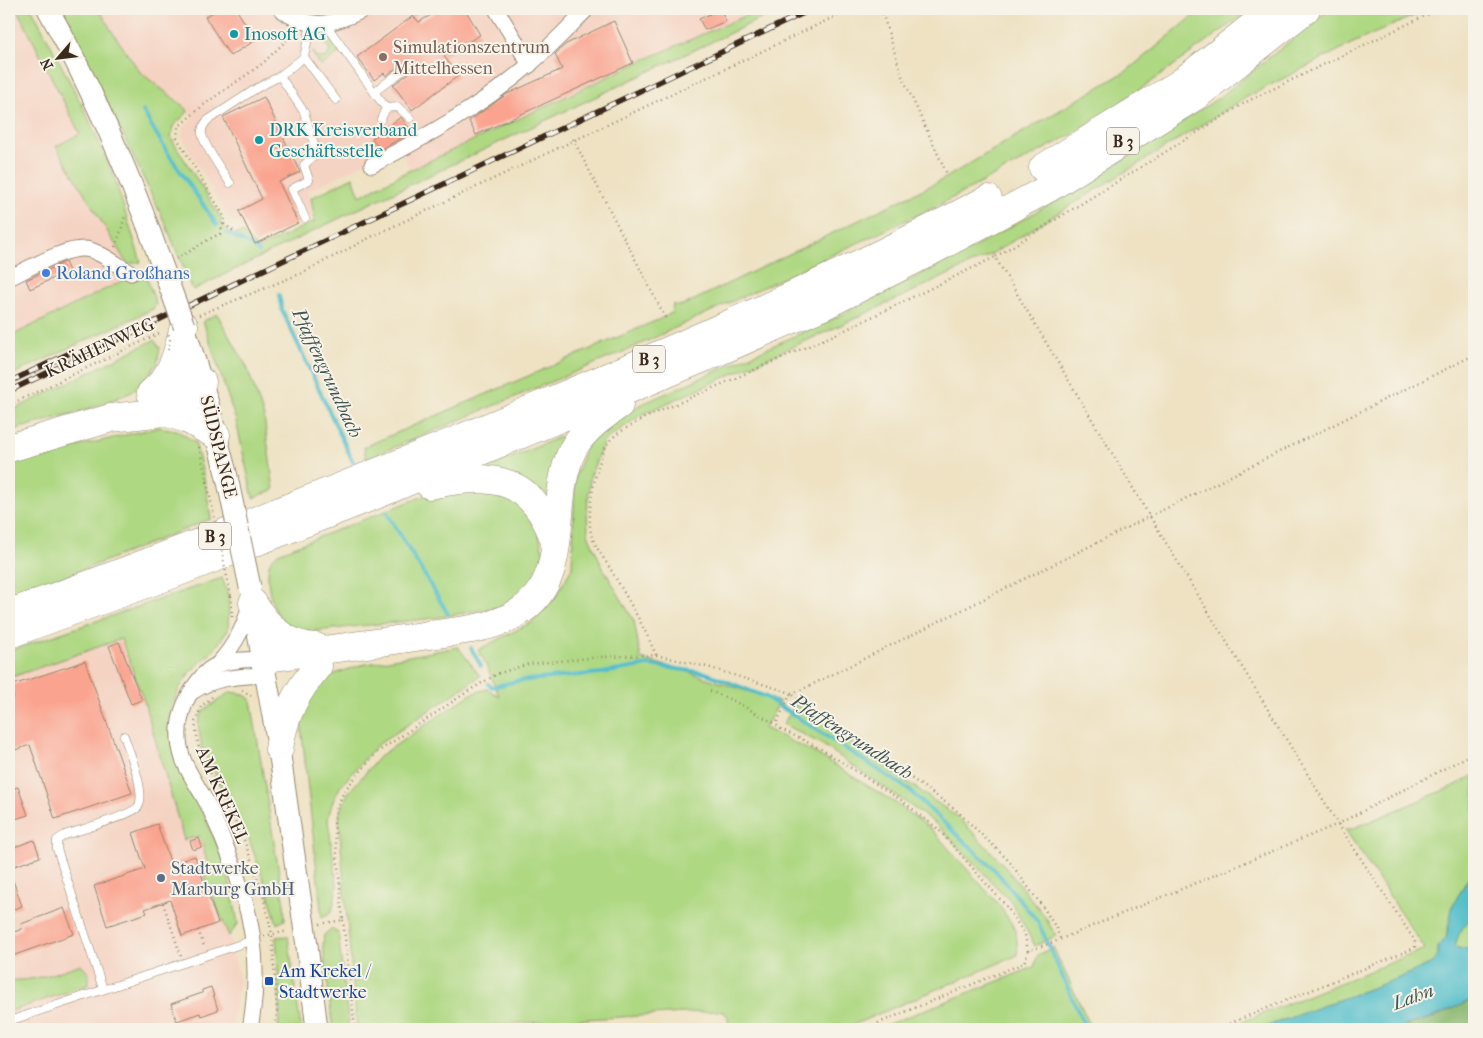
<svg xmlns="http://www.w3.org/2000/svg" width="1483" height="1038" font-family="'IM FELL French Canon',serif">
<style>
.built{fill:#f5d3c2}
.green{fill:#afd883;stroke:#758150}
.forest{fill:#8bb871;stroke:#637148}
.water{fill:#51beca;stroke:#467474}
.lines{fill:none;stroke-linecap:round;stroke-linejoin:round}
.stream{stroke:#51beca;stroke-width:4}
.building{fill:#faa38e}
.lane-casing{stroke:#948670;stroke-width:9}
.street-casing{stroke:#948670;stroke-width:17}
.secondary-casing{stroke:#948670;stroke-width:23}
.highway-casing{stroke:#948670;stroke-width:29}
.path{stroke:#948670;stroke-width:2.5;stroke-dasharray:1 4;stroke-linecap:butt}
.lane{stroke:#fff;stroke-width:8}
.street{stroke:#fff;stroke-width:15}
.secondary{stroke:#fff;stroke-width:21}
.highway{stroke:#fff;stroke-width:28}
.rail-casing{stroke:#3b2a1e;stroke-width:5.5}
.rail{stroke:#f7f3e8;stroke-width:4;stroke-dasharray:11;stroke-linecap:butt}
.secondary-bridge-casing{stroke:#948670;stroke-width:23;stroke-linecap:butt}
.path-bridge{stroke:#948670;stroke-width:2.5;stroke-dasharray:1 4;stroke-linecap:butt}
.secondary-bridge{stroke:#fff;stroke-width:21}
.culture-dot{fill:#0f9aa8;stroke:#f7f3e8;stroke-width:2}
.education-dot{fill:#8d6e63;stroke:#f7f3e8;stroke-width:2}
.shop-dot{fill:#3f7fe0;stroke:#f7f3e8;stroke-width:2}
.service-dot{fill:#5c6f8a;stroke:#f7f3e8;stroke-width:2}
.transit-dot{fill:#1a4fb4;stroke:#f7f3e8;stroke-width:2}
.labels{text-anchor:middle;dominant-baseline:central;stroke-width:4;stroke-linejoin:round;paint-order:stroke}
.shield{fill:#f7f3e8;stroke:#73665b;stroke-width:1}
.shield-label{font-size:16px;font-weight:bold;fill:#3b2a1e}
.culture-label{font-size:18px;fill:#0d838f;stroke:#f7f3e8;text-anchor:start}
.education-label{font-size:18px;fill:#785e54;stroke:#f7f3e8;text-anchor:start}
.shop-label{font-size:18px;fill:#366cbe;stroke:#f7f3e8;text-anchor:start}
.street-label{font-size:18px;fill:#3b2a1e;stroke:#f7f3e8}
.service-label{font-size:18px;fill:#4e5e75;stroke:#f7f3e8;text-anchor:start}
.transit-label{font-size:18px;fill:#164399;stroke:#f7f3e8;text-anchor:start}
.water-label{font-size:19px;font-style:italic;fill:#425652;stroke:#f7f3e8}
</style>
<rect width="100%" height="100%" fill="#f7f3e8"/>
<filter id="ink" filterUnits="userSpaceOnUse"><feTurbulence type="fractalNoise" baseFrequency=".02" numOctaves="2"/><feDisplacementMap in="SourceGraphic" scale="10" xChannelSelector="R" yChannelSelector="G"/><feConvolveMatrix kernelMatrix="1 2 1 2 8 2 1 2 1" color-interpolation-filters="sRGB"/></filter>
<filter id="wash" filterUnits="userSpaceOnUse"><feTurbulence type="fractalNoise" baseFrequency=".0096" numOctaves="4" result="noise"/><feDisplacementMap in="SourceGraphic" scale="20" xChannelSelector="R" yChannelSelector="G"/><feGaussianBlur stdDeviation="1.12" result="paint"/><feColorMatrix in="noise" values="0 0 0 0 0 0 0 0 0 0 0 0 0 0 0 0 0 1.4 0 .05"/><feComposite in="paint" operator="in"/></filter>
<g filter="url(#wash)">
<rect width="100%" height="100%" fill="#eee2c3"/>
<g class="built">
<polygon points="9,9 17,9 80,134 57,146 127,264 126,279 9,337"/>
<polygon points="99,9 760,9 637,63 481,138 410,169 399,145 307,192 313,216 255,244 240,223 236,223 229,218 182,138 183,128 193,119 186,108 140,72 111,30"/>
<polygon points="121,639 144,701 184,840 200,836 210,873 204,876 229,936 240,980 231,1029 9,1029 9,678"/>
</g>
<g class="green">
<polygon points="17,9 32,9 88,117 114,177 141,262 127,264 56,146 80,134"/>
<polygon points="58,9 99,9 111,30 140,72 186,108 188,112 173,126 171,138 221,218 221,225 233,234 243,233 258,249 315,221 311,198 353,177 360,196 408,171 637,63 760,9 781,9 348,214 193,290 165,223 113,114"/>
<polygon points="1202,9 1251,9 1147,85 1071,135 937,206 630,349 366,459 364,447 660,319 672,313 673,304 678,306 686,304 942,180 1128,70"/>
<polygon points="1330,9 1429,9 1353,43 1247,97 990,255 839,326 641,415 604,441 590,477 587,510 588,534 602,566 634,621 641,659 679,669 780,702 764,728 817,754 897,804 931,829 999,905 1016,930 1018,955 843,1029 729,1029 728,1017 724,1012 717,1011 507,1024 457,1029 357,1029 344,886 339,819 341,808 348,793 380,756 471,694 487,689 499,696 486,664 478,650 534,621 554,600 572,568 575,477 590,437 640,405 837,317 971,249 1099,176 1220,97"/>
<path d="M332,39L341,51L321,66L312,53L314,52C316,58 321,59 327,57L330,50L326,44Z"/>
<polygon points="146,276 156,304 153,309 9,376 9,337 126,279 137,279"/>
<polygon points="217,314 247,367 264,417 274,490 253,498 236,421 203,321"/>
<polygon points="154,340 160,348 157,364 148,375 132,392 89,409 9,431 9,412"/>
<polygon points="159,427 176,430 195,442 205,482 211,519 27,592 9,593 9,463"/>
<polygon points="578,429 553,503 476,473"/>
<path d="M479,487L516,498L538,531L544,556L525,597L501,607L434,618L306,632C297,629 285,625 279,616C270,605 265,575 270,562C271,559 275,556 278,553L424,496Z"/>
<polygon points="222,578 229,597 228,630 213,651 190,672 179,689 172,707 169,724 175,754 184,778 202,810 224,861 232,892 238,924 229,936 204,876 210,873 200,836 184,840 144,701 121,639 9,678 9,651"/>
<polygon points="458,647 480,676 469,684 376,746 340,787 332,803 328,820 337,886 332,911 322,918 301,725 306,699 317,680 361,665"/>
<polygon points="230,692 244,694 251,700 284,904 285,920 277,924 267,889 247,834 202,749 198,723 203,711"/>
<polygon points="796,704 959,818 1001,862 1044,915 1056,936 1035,946 1012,903 935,823 823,745 783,724"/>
<polygon points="1474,775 1474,868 1453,905 1446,938 1438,946 1438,956 1432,963 1399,978 1259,1029 1224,1029 1425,949 1345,829 1352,829 1456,785"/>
<path d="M1474,916V948L1462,949L1455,947C1458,933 1463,925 1474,916Z"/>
<polygon points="331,929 338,933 349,1029 333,1029 323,946 324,935"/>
<polygon points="288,936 301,1029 278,1029 280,1010 276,937"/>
<polygon points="1053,947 1092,1029 876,1029 1034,967 1038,955"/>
<path d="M81,964L88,972V985L11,1011L9,1008V980C33,982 58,972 81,964Z"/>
</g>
<polygon class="forest" points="1474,999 1474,1029 1394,1029 1434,1017"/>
<path class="water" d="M1474,868V916C1463,925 1458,933 1455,947L1462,949L1474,948V999L1434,1017L1394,1029H1259L1399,978L1432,963L1438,956V946L1446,938L1453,905Z"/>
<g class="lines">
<g class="stream">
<polyline points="143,111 167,152 217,225"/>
<polyline points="227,233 252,246 259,252"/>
<polyline points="279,295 282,310 353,462"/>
<polyline points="387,513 448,614"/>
<polyline points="471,648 481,666"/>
<polyline points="488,684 492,687 517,681 602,673 649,665 706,673 766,697 908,789 995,870 1038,922 1086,1029"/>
</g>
</g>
<g id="blocks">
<g class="building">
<polygon points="218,9 236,9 256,40 230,56 205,17"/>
<polygon points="441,9 465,9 480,35 444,56 458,76 412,110 393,85 409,73 411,69 409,65 402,64 386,76 384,73 374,80 357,57 413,16 419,22"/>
<polygon points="708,9 720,9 726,21 705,30 699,19 710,14"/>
<polygon points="614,21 633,63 476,135 469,121 507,94 562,69 555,54 566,44"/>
<polygon points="264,97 300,172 279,182 298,223 255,244 239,211 262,199 223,117"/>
<polygon points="401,117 412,132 380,150 372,138"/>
<polygon points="65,262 69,271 30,289 26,280"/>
<polygon points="119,642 142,700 131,704 109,646"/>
<polygon points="85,661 132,793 55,819 30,745 9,752 9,700 14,698 10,686"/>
<polygon points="18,787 28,815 9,821 9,790"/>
<polygon points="157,824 171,864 195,856 218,923 182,936 170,900 145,909 147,913 107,926 94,886 145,869 133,833"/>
<polygon points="199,838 202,847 193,850 190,841"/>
<polygon points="34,840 40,857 9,868 9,849"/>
<polygon points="10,872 22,906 9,911 9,873"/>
<polygon points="64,908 74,934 9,957 9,934 22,929 21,924"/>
<polygon points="211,987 218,1010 201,1016 200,1013 177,1021 171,1004 202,993 202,990"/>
</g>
</g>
</g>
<g filter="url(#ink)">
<use href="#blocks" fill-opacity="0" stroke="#948670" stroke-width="1"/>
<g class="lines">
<g class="lane-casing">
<g id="lane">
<polyline points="414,9 417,12"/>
<polyline points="325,23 374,92 405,69"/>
<polyline points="304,57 336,100"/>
<polyline points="280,76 304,112 317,153 304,165 309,180 292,189 305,218"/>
<polyline points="374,92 386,108 381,119"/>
<polyline points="386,108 398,107 410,118"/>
<path d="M230,183C223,172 204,146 202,134C201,128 204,124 208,120L257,88L280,76L304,57L311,24"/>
<path d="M103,989L57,849V840L65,835C77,831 132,815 138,807C147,794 129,751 124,736"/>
<polyline points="9,1021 253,940"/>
</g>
</g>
<g class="street-casing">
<g id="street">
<path d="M281,9C310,32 335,24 365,9"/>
<polyline points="496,9 530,65"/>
<path d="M372,165C427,136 483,105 530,64C549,48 567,29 585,11"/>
<path d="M9,278C28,269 70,244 90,250C102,253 119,266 131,273"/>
<path d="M218,664C234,646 246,627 250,602"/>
<path d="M192,692C214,677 240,676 266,675"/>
<path d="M250,1029C258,985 257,941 244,898C235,868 223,838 210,809C202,792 190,777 183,759C174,732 180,707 196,684C202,676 208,668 218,665C232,659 248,660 263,659"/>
</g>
</g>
<g class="secondary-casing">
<g id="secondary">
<path d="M48,9C86,78 119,150 147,224"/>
<polyline points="184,326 207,400 227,477"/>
<polyline points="253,606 279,749 301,904"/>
<polyline points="307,946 317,1029"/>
</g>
</g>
<g class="highway-casing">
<g id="highway">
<polyline points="1043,168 1179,84 1274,9"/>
<path d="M151,393C173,376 178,352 184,326"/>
<polyline points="164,412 187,419 216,435"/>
<polyline points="9,448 111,418 164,412 179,406 195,394 202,382 180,382 153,392"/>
<path d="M430,485C492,472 533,476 555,542"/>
<path d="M253,603C267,627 287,646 316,647"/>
<path d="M9,613C80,589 149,562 219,535C321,495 422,455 522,413C680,347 837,279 988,199"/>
<polyline points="9,634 168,576 371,497 706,357 823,306 926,254 1049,188 1196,96 1306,9"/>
<path d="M263,659C318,650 373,644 428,635C459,631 492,629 519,612C574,578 547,501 573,449C583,430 602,417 619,405"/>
<path d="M279,749C284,715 296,692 318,666"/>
</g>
</g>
<g class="path">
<polyline points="881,9 902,76 947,174"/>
<polyline points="573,139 666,319"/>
<polyline points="224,224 235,232"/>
<polyline points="115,247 121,231 125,215"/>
<path d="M176,258C192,252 204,240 220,234L225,218L177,138L178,127L206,103L262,64L293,34"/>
<polyline points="199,315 302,273 371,237 851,9"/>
<polyline points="9,405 162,332"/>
<polyline points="199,447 207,482"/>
<polyline points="231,596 232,617"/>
<path d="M656,655C644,626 627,598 611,570C605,560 596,548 592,537C585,515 596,462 608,443C615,433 631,426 642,419L843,331L995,257"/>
<polyline points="242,690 252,696"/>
<polyline points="710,691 732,700 776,724"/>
<polyline points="212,697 201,707 195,722 199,750 243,837 262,891 272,934 277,1011 275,1029"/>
<polyline points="163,903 181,956"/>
<polyline points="343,920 355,1029"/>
<polyline points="320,924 343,920 334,821 337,807 344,791 376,753 470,690 497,674 528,664 601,657 656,655 711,668 791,693 799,691 1474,355"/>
<polyline points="198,930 204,946"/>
<polyline points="264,936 288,931"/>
<polyline points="1028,951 1025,935 1007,907 938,829 901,800 821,749 779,728 776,724 791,693 802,704 870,749 955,809 1009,861 1045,910 1056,928 1060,938"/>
<polyline points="864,1029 1024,963 1028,951 1056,941 1338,824 1474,753"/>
<polyline points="1216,1029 1410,950 1415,947 1415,941 1338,824 1149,515 995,257 1248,101 1439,9"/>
</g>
<use href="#lane" class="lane"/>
<use href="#street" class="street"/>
<use href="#secondary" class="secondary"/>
<use href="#highway" class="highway"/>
<g class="rail-casing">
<g id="rail">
<polyline points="9,382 70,353"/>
<polyline points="9,391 812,9"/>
</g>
</g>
<use href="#rail" class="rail"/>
<g class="secondary-bridge-casing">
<g id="secondary-bridge">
<polyline points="147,224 184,326"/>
<polyline points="227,477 250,587"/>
<polyline points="301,904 307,946"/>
</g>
</g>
<g class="path-bridge">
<polyline points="168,350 170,340 168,333"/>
<polyline points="207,482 231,596"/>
</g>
<use href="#secondary-bridge" class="secondary-bridge"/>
</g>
</g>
<g class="culture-dot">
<circle cx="234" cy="34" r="5"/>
<circle cx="259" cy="140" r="5"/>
</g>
<circle class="education-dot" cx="383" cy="57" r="5"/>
<circle class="shop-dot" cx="46" cy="273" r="5"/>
<circle class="service-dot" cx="161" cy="878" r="5"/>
<rect class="transit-dot" x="264" y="976" width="10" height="10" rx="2.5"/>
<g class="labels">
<g class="shield">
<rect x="1107" y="127.5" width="32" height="27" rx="4"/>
<rect x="633" y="345.5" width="32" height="27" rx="4"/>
<rect x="199" y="522.5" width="32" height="27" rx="4"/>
</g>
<g class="shield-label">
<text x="1123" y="141">B 3</text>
<text x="649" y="359">B 3</text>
<text x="215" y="536">B 3</text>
</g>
<g class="culture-label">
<text x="244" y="34">Inosoft AG</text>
<text x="269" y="130">DRK Kreisverband<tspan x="269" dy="21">Geschäftsstelle</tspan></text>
</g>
<g class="education-label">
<text x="393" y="47">Simulationszentrum<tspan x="393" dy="21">Mittelhessen</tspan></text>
</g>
<g class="shop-label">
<text x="56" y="273">Roland Großhans</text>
</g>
<g class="street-label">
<text transform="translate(100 348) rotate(-25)">KRÄHENWEG</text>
<text transform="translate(218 447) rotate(76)">SÜDSPANGE</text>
<text transform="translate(222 795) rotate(66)">AM KREKEL</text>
</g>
<g class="service-label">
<text x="171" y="868">Stadtwerke<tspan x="171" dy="21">Marburg GmbH</tspan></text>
</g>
<g class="transit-label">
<text x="279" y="971">Am Krekel /<tspan x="279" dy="21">Stadtwerke</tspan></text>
</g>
<g class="water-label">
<text transform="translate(327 373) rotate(65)">Pfaffengrundbach</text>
<text transform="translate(852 737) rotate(33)">Pfaffengrundbach</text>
<text transform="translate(1413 997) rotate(-20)">Lahn</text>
</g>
</g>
<rect width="1483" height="1038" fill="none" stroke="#f7f3e8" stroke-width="30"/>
<g transform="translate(58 58) rotate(242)" stroke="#f7f3e8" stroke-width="4" paint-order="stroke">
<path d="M0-4L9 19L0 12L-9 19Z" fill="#3b2a1e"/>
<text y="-8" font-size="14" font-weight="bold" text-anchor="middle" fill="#3b2a1e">N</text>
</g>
</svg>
